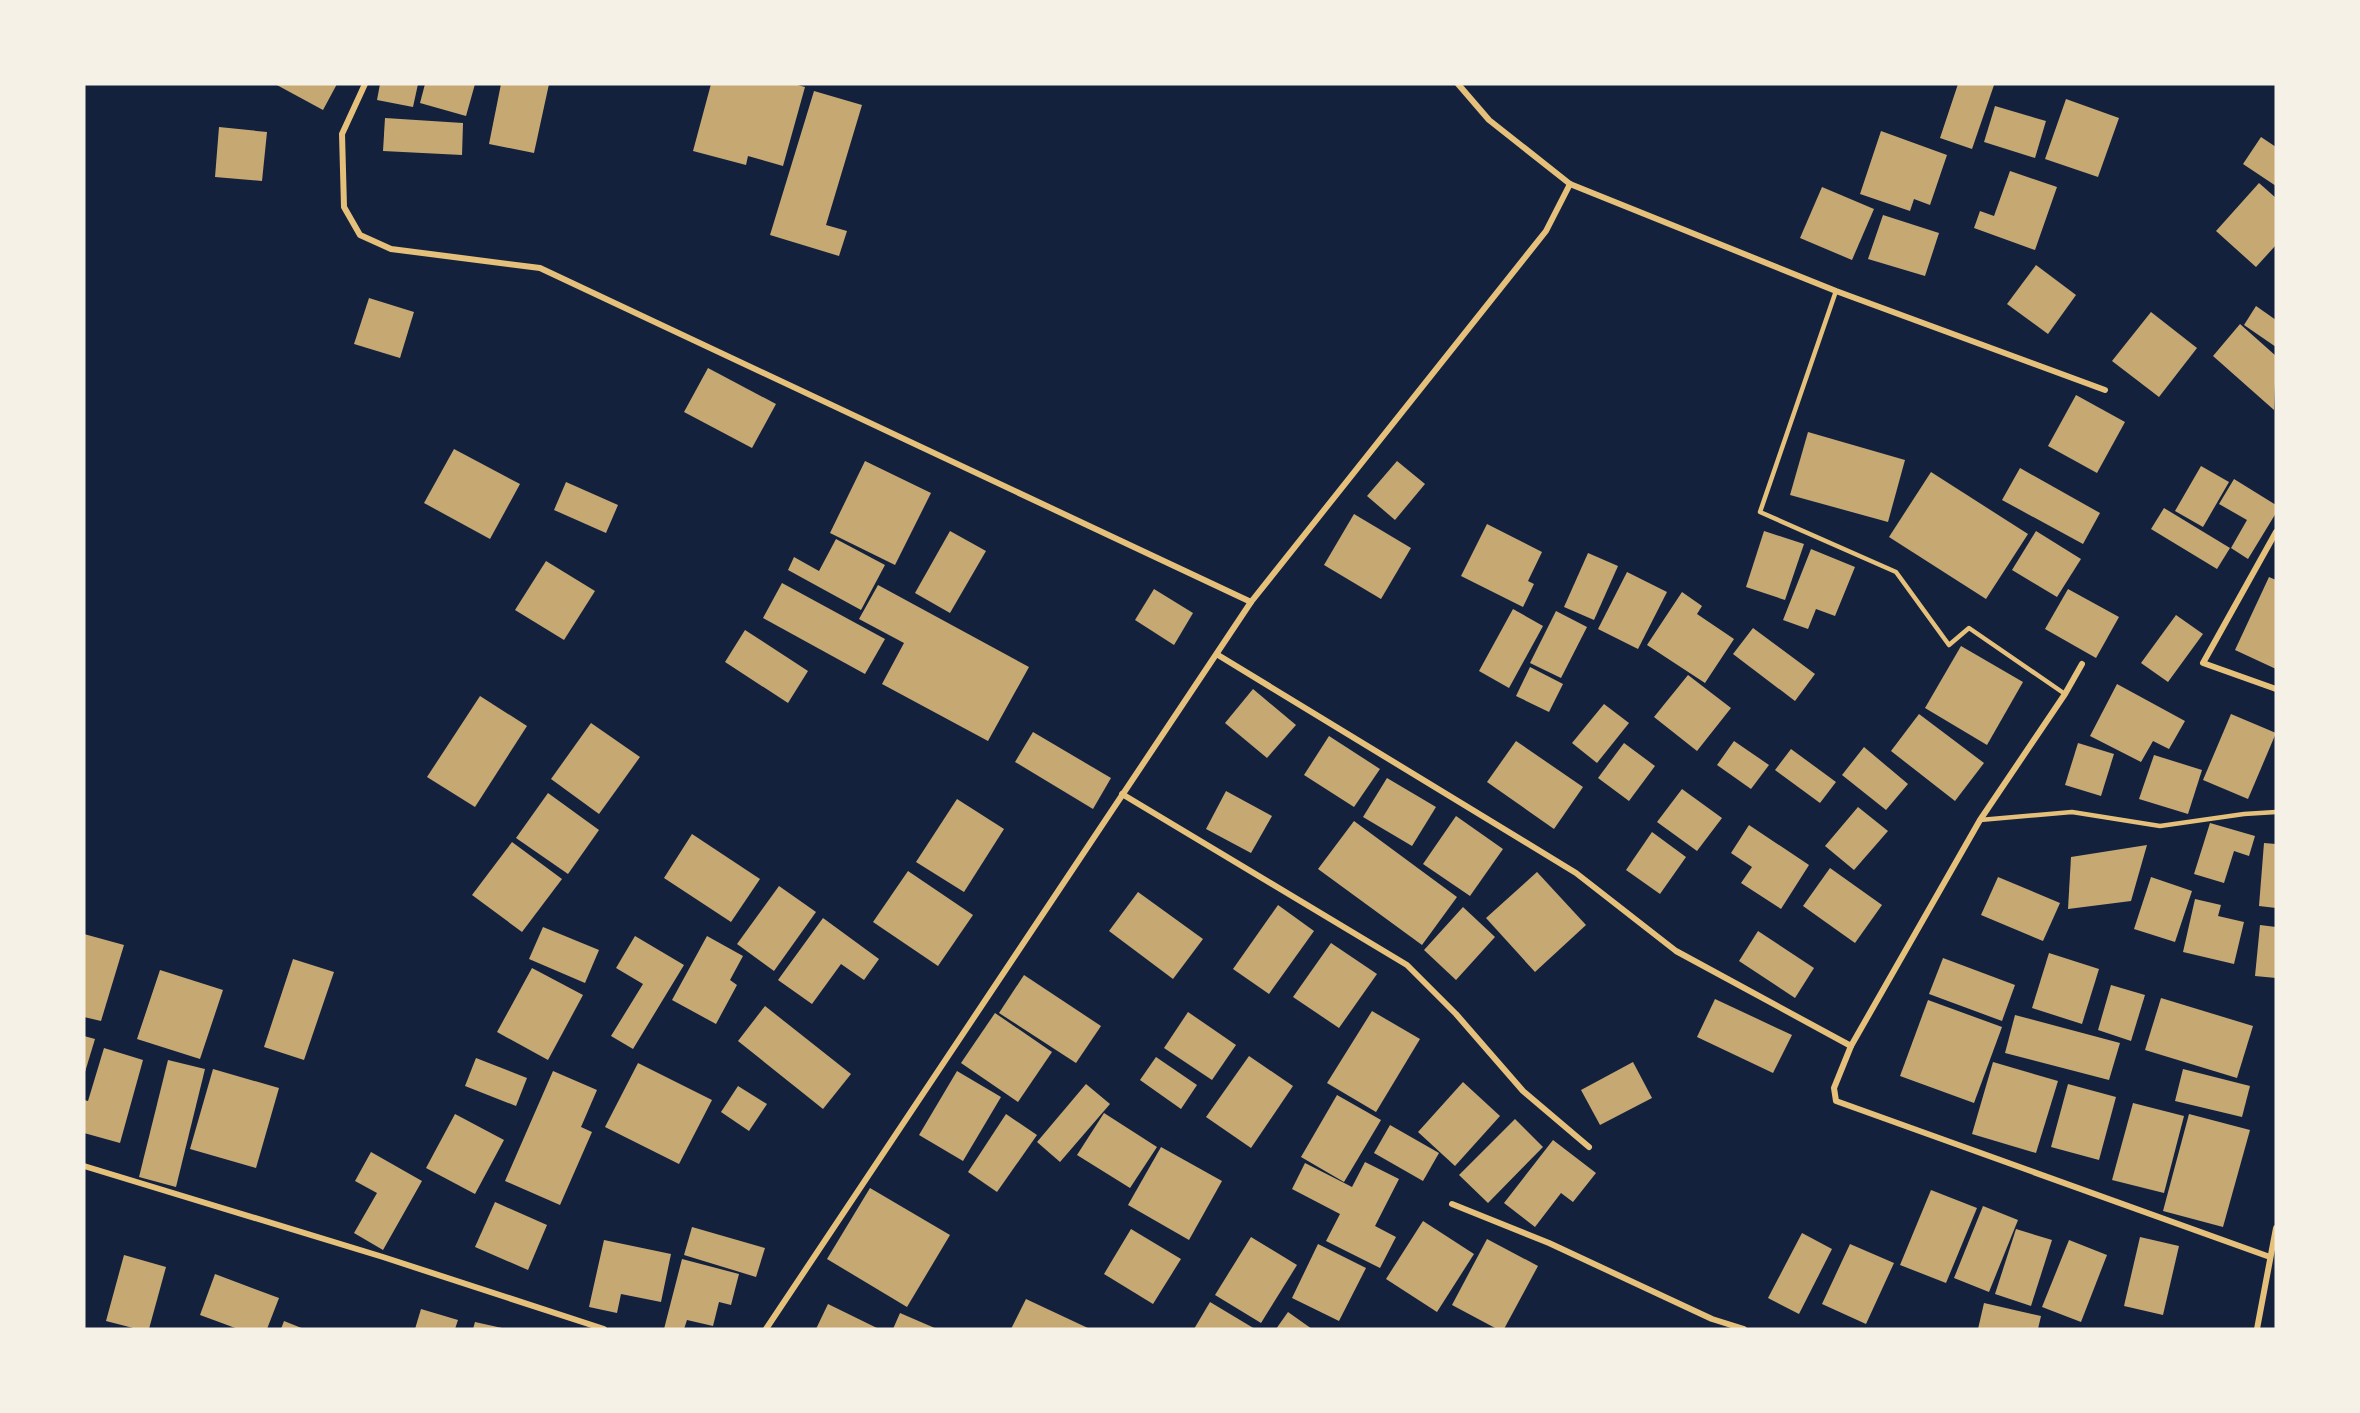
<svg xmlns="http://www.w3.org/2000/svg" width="2360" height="1413" font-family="'DejaVu Sans',sans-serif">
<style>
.building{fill:#c6a872}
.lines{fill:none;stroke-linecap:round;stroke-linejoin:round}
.service{stroke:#e5c07b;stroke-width:4.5}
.minor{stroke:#e5c07b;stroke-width:6}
</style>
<rect width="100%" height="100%" fill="#14213d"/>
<g class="building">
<polygon points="275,84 337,84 323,110"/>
<polygon points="380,84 418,84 413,107 377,100"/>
<polygon points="425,84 475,84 466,116 420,103"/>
<polygon points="501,84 549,84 534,153 489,144"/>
<polygon points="711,84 794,84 805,87 783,166 748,156 746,165 693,151"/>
<polygon points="1958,84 1994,85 1972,149 1940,138"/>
<polygon points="814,91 862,105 826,225 847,231 839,256 770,235"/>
<polygon points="2066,99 2119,118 2098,177 2045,159"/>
<polygon points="1995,106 2046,121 2035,158 1984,142"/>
<polygon points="385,118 463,123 462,155 383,151"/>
<polygon points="219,127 267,132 262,181 215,177"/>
<polygon points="1881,131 1947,155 1930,205 1914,199 1910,211 1860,194"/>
<polygon points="2261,137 2276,147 2276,186 2243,164"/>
<polygon points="2010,171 2057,187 2035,250 1974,228 1980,211 1994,216"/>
<polygon points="2259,183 2276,198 2276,245 2256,267 2216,231"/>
<polygon points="1822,187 1874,209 1852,260 1800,238"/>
<polygon points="1883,215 1939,233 1925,276 1868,259"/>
<polygon points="2036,265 2076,295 2048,334 2007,304"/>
<polygon points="369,298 414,312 400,358 354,344"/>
<polygon points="2256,306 2276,320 2276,347 2244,325"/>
<polygon points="2151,312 2197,348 2159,397 2112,361"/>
<polygon points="2240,324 2276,356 2274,410 2213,356"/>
<polygon points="708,368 776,404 752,448 684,412"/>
<polygon points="2076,395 2125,422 2097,473 2048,446"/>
<polygon points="1808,432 1905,460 1888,522 1790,495"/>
<polygon points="454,449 520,484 490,539 424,503"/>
<polygon points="865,461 931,493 895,565 830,533"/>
<polygon points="1397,461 1425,484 1395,520 1367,496"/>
<polygon points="2201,466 2229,482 2203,527 2175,511"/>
<polygon points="2020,468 2100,513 2083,544 2002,500"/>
<polygon points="1931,472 2028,534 1986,599 1889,537"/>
<polygon points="2234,479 2276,505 2276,513 2248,559 2231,548 2247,520 2219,504"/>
<polygon points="566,482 618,505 606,533 554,510"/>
<polygon points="2164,508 2230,548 2217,569 2151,529"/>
<polygon points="1354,514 1411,548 1381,599 1324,565"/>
<polygon points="1487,524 1542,552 1528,581 1534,584 1523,607 1461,576"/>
<polygon points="950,531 986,551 950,613 915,593"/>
<polygon points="1764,531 1804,544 1785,600 1746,587"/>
<polygon points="2036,531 2081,559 2057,597 2012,570"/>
<polygon points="836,539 885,565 861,610 788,570 794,557 819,571"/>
<polygon points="1811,549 1855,567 1835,616 1816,609 1808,629 1783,620"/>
<polygon points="1588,553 1618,566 1594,620 1564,607"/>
<polygon points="546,561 595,591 564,640 515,610"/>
<polygon points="1627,572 1667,592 1638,649 1598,629"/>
<polygon points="2269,577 2276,580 2276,669 2235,650"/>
<polygon points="782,583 885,639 865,674 763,618"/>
<polygon points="878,585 1029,667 988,741 882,684 904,643 859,619"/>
<polygon points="1154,589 1193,613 1174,645 1135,620"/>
<polygon points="2068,589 2119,617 2096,658 2045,629"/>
<polygon points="1682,592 1702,606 1697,614 1734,639 1705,683 1647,645"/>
<polygon points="1513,609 1543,626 1509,688 1479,671"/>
<polygon points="1556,611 1587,627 1561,678 1530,663"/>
<polygon points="2176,615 2203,634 2168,682 2141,663"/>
<polygon points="1753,628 1815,674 1795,701 1733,654"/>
<polygon points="745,630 808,671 788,703 725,662"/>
<polygon points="1961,646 2023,682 1987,745 1925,708"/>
<polygon points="1530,667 1563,684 1549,712 1516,696"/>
<polygon points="1688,675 1731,708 1697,751 1654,717"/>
<polygon points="2117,684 2185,721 2169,749 2153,741 2141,762 2090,736"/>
<polygon points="1253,689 1296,725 1267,758 1225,723"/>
<polygon points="480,696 527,726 475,807 427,777"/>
<polygon points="1604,704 1629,723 1597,763 1572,743"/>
<polygon points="1919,714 1984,763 1955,801 1891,751"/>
<polygon points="2231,714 2276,733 2248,799 2203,780"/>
<polygon points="591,723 640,757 599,814 551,779"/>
<polygon points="1033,732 1111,778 1093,809 1015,762"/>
<polygon points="1329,736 1380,769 1354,807 1304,775"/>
<polygon points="1516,741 1583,787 1554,829 1487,782"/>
<polygon points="1734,741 1769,765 1751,789 1717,765"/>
<polygon points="1624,743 1655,766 1629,801 1598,778"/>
<polygon points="2078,743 2114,754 2101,796 2065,785"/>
<polygon points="1864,747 1908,784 1886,810 1842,775"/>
<polygon points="1791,749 1836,782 1820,803 1775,770"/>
<polygon points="2154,755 2202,770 2188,814 2139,799"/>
<polygon points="1387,778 1436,807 1412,846 1363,817"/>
<polygon points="1682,789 1722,818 1697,851 1657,822"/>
<polygon points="1226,791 1272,816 1251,853 1206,829"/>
<polygon points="548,793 599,830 568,874 516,838"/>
<polygon points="957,799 1004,829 964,892 916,862"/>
<polygon points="1858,807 1888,831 1854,870 1825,846"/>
<polygon points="1456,816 1503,849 1470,896 1423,864"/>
<polygon points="1354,821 1457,897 1422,945 1318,869"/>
<polygon points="2210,823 2255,836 2249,856 2234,851 2224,883 2194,874"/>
<polygon points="1749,825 1809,865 1781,909 1741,883 1752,867 1731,853"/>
<polygon points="1652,832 1686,857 1660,894 1626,870"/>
<polygon points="692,834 760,879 731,922 664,878"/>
<polygon points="512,842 562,879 522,932 472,895"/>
<polygon points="2264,843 2276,844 2276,908 2259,906"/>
<polygon points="2147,845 2131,901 2068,909 2071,857"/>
<polygon points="1830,868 1882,905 1855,943 1803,906"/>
<polygon points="908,871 973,915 938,966 873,922"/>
<polygon points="1537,872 1586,925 1535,972 1486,918"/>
<polygon points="1998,877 2060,903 2043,941 1981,915"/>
<polygon points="2151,877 2192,891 2175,942 2134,929"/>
<polygon points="779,886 816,912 774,971 737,944"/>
<polygon points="1138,892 1203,939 1173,979 1109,931"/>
<polygon points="2195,899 2221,905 2218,916 2244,922 2234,964 2183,952"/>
<polygon points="1278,905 1314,931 1269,994 1233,969"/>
<polygon points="1463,907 1495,937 1456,980 1424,950"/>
<polygon points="823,918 879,959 864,980 841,964 812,1004 778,980"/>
<polygon points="2260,925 2276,927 2276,978 2255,976"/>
<polygon points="543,927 599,950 585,983 529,959"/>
<polygon points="1758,931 1814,968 1795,998 1739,961"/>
<polygon points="84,934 124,945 101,1021 84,1017"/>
<polygon points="635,936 684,965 633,1049 611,1036 643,984 616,968"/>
<polygon points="707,936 743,956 730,980 737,985 716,1024 672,1000"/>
<polygon points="1331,943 1377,974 1339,1028 1293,997"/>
<polygon points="2049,953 2099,969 2082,1024 2032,1008"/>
<polygon points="1943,958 2015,985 2002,1021 1929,994"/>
<polygon points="293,959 334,972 304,1060 264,1047"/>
<polygon points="532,968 583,995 548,1060 497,1032"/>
<polygon points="160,970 223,990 200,1059 137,1039"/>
<polygon points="1024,975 1101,1026 1076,1063 999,1013"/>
<polygon points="2111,985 2145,995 2131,1041 2098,1030"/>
<polygon points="2161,998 2253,1026 2237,1078 2145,1050"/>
<polygon points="1715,999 1792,1035 1773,1073 1697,1037"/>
<polygon points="1928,1000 2002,1027 1974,1103 1900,1076"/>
<polygon points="765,1006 851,1074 823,1109 738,1041"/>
<polygon points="1372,1011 1420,1039 1376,1112 1327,1083"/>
<polygon points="1188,1012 1236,1045 1212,1080 1164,1048"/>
<polygon points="995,1013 1052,1052 1018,1102 961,1063"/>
<polygon points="2015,1015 2120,1043 2109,1080 2005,1053"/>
<polygon points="84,1036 95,1039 85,1072 84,1072"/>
<polygon points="104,1048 143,1060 120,1143 84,1133 84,1100 88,1101"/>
<polygon points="1249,1056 1293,1086 1251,1148 1206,1117"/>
<polygon points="1156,1057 1197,1085 1181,1109 1140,1080"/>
<polygon points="476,1058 527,1078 516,1106 465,1086"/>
<polygon points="168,1060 205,1069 176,1187 139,1177"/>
<polygon points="1633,1062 1652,1098 1600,1125 1581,1090"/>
<polygon points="1993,1062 2058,1081 2036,1153 1972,1134"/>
<polygon points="638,1063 712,1100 679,1164 605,1127"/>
<polygon points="213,1069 279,1088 256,1168 190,1149"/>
<polygon points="2183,1069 2250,1086 2242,1117 2175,1101"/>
<polygon points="553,1071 597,1090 581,1127 592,1132 560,1205 505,1181"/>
<polygon points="957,1071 1001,1097 963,1161 919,1135"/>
<polygon points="1463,1082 1500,1116 1455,1166 1418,1132"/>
<polygon points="1086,1084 1110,1104 1060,1162 1037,1142"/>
<polygon points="2068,1084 2116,1097 2099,1160 2051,1147"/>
<polygon points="738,1086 767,1104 749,1131 721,1112"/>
<polygon points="1337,1095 1381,1120 1344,1182 1301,1157"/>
<polygon points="2133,1103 2184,1116 2164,1193 2112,1180"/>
<polygon points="1104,1113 1157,1147 1130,1188 1077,1155"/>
<polygon points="455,1114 504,1140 475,1194 426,1168"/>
<polygon points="1006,1114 1037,1135 997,1192 968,1172"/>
<polygon points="2189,1114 2250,1130 2223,1227 2163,1211"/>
<polygon points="1515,1119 1543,1147 1488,1203 1459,1175"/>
<polygon points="1390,1125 1439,1153 1423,1181 1374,1153"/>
<polygon points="1553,1140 1596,1173 1573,1202 1561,1193 1535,1227 1504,1203"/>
<polygon points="1161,1147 1222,1181 1189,1240 1128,1205"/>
<polygon points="371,1152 422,1181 383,1250 354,1233 377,1193 355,1181"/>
<polygon points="1365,1162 1399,1179 1375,1226 1396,1237 1380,1268 1326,1241 1340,1214 1292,1189 1305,1163 1352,1187"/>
<polygon points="870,1188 950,1235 907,1307 827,1259"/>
<polygon points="1931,1190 1977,1208 1946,1283 1900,1265"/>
<polygon points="495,1202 547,1225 528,1270 475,1247"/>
<polygon points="1983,1206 2018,1220 1989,1292 1954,1278"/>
<polygon points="1423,1221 1474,1254 1437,1312 1386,1279"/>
<polygon points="692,1227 765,1248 756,1277 684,1255"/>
<polygon points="1131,1229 1181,1259 1153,1304 1104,1274"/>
<polygon points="2016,1229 2052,1240 2031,1306 1995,1294"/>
<polygon points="1802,1233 1832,1249 1799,1314 1768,1298"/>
<polygon points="1251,1237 1297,1265 1261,1323 1215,1295"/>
<polygon points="2140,1237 2179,1246 2163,1315 2124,1306"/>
<polygon points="1487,1239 1538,1266 1504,1329 1497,1329 1452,1305"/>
<polygon points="604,1240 671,1254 661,1302 621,1294 617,1313 589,1307"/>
<polygon points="2069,1240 2107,1255 2081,1322 2042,1307"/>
<polygon points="1318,1244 1366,1268 1339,1321 1292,1298"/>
<polygon points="1850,1244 1894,1263 1866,1324 1822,1304"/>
<polygon points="124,1255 166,1267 149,1329 137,1329 106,1321"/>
<polygon points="682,1259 739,1274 731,1305 719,1302 713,1326 687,1320 684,1329 664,1329"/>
<polygon points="215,1274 279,1298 267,1329 238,1329 200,1315"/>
<polygon points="1026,1299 1090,1329 1011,1329"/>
<polygon points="1210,1302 1255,1329 1194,1329"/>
<polygon points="1984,1303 2041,1316 2038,1329 1978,1329"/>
<polygon points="828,1304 879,1329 816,1329"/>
<polygon points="421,1309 458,1320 455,1329 415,1329"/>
<polygon points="1288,1312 1312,1329 1276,1329"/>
<polygon points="900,1313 937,1329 893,1329"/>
<polygon points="284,1321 304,1329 281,1329"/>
<polygon points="475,1322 502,1328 502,1329 473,1329"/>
</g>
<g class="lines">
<g class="service">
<polyline points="1836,291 1760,512 1896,572 1949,645 1969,628 2065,694"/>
<polyline points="1980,820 2072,812 2160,826 2244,814 2276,812"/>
</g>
<g class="minor">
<polyline points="365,84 342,134 344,207 360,235 391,249 540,268 1251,602"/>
<polyline points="1458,84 1489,120 1570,184 1836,291 2105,390"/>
<polyline points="2276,532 2203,663 2276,689"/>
<polyline points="1218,655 1576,873 1676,951 1851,1046"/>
<polyline points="2082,664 2065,694 1980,820 1851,1046 1834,1088 1836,1101 2270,1257"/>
<polyline points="1122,794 1407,965 1456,1014 1523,1091 1589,1147"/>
<polyline points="84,1166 383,1257 604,1329"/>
<polyline points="1452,1204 1549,1243 1712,1319 1744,1329"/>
<polyline points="766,1329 1251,602 1546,231 1570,184"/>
<polyline points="2257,1329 2276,1228"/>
</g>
</g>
<rect width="2360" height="1413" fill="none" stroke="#f6f1e7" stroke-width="171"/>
</svg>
